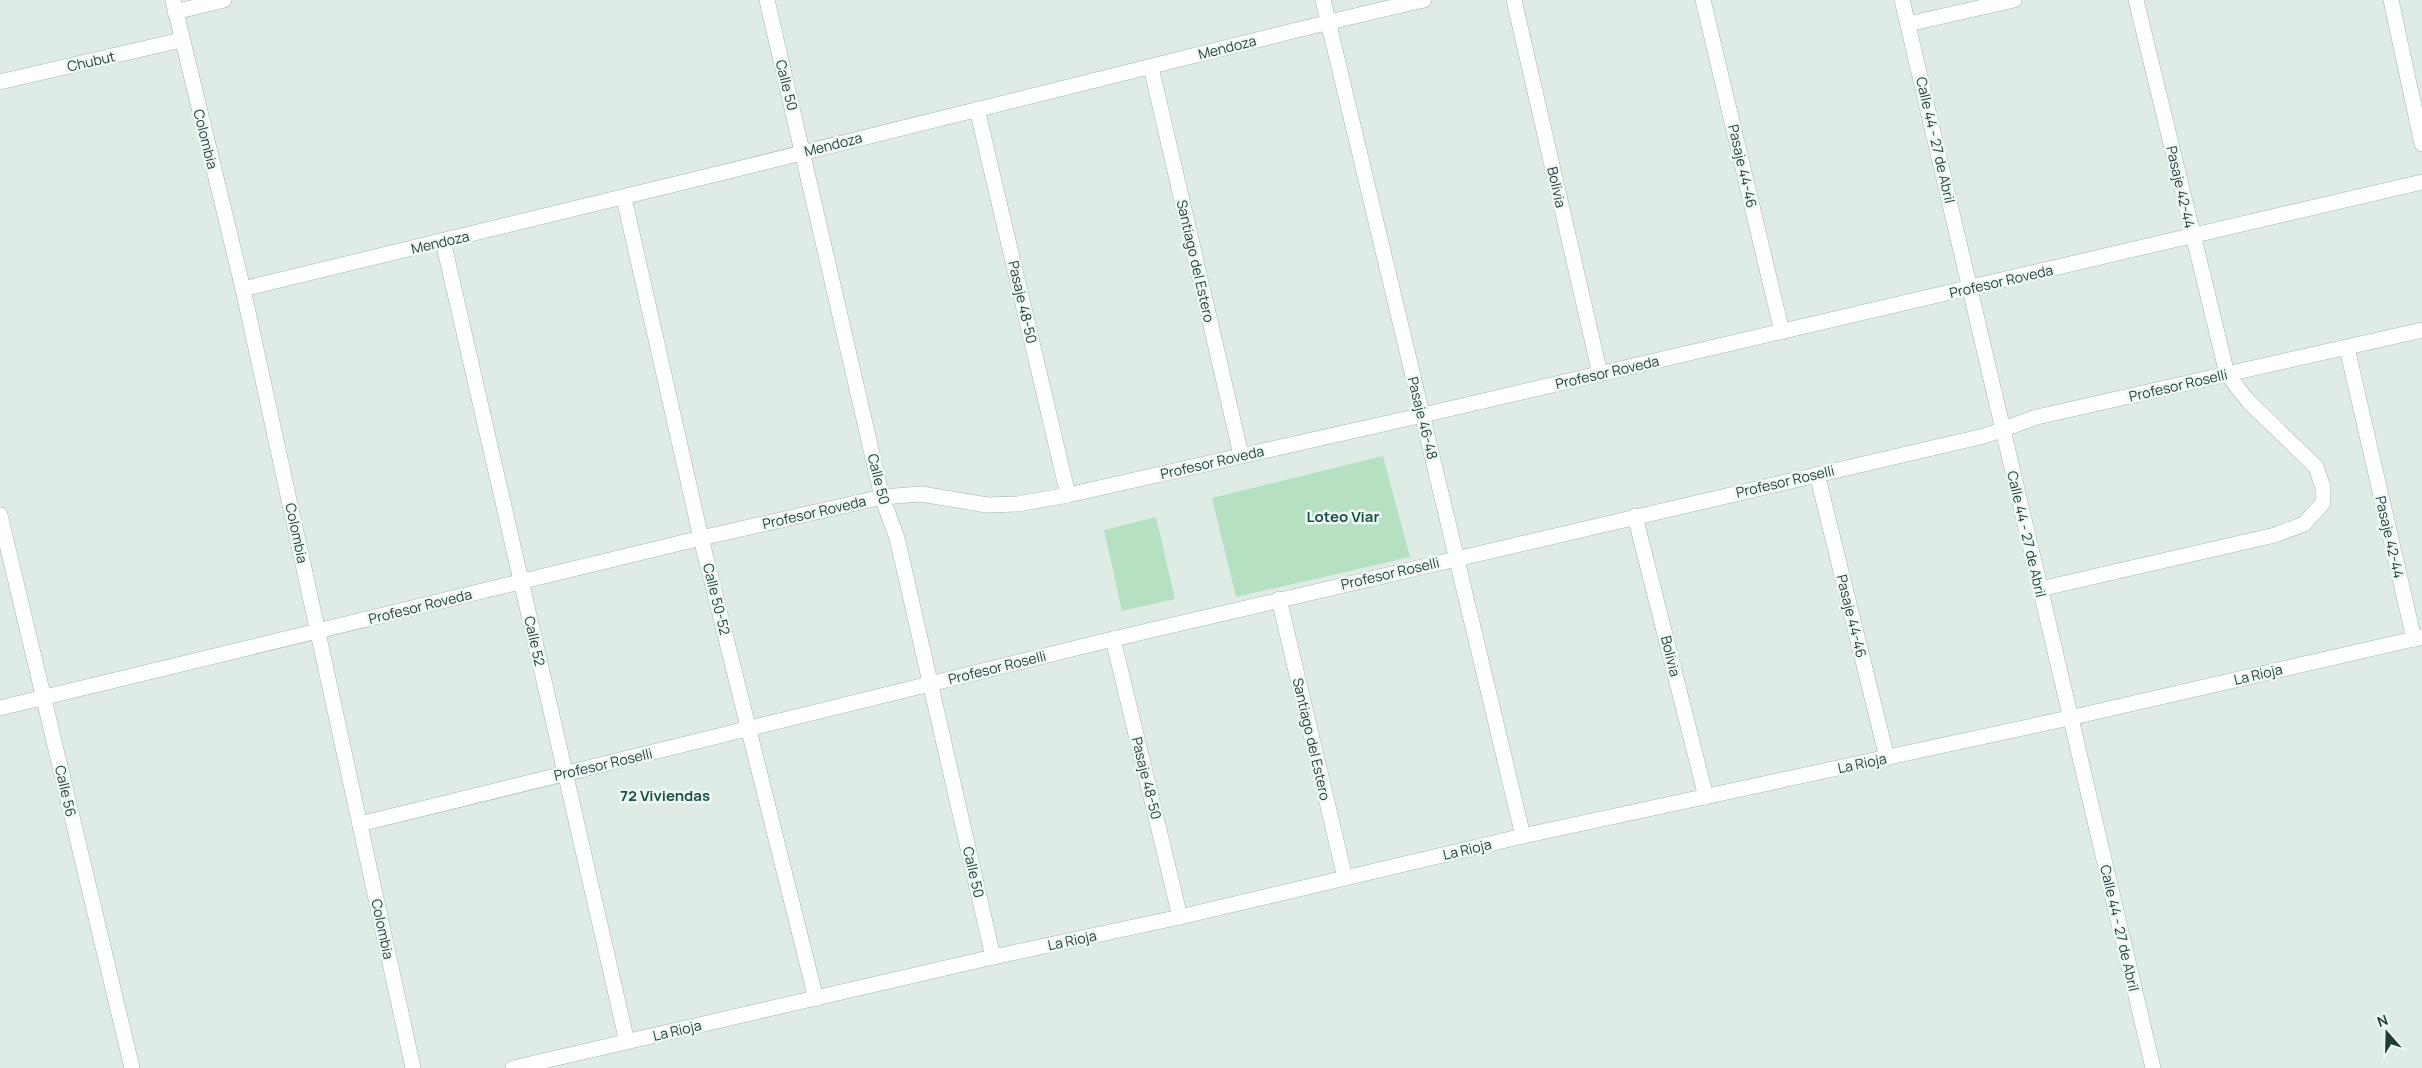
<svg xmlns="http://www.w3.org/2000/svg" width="2422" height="1068" font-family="Manrope,sans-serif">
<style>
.green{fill:#b5e0c2}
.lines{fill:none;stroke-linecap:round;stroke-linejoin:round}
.minor-casing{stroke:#a1b4ae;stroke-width:16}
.minor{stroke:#fff;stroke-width:15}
.labels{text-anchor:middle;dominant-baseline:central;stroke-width:5;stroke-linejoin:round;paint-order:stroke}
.street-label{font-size:14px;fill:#1e3d36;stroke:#eff8f4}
.neighbourhood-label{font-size:15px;font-weight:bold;fill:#185145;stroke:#eff8f4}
</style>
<rect width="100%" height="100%" fill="#dfece6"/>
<g class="green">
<polygon points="1383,456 1410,557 1236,597 1212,498"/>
<polygon points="1156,517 1175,599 1122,611 1104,530"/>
</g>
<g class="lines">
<g class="minor-casing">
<g id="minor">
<polyline points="173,0 243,289 413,1068"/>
<polyline points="767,0 882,497 897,538 993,957"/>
<polyline points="1323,0 1523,836"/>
<polyline points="1514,0 1600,374"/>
<polyline points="1703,0 1782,332"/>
<polyline points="1902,0 2153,1068"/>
<polyline points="2391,0 2422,144"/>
<polyline points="175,12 224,0"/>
<polyline points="1908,24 2014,0"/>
<polyline points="1151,67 1241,455"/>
<polyline points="0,82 181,40"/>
<polyline points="977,109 1068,495"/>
<polyline points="624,198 701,538 816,999"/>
<polyline points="443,241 627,1042"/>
<path d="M243,289C523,223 801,153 1080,84C1194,56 1308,26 1424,0"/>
<polyline points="2347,348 2414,639"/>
<polyline points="1817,474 1887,758"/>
<polyline points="0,515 132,1068"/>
<polyline points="1635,516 1706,797"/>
<polyline points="2040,589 2275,535 2304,524 2323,503 2323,487 2316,467 2248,401 2227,374 2136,0"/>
<polyline points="1279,599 1345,878"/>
<polyline points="1113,639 1180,917"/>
<polyline points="0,708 701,538 882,497 921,494 987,505 1018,504 1068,495 1423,415 2422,182"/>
<polyline points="360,824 1113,639 1984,436 2037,417 2422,330"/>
<polyline points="513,1068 993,957 1180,917 1523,836 2069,718 2422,637"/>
</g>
</g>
<use href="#minor" class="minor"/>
</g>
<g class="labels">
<g class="street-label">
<text transform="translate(1227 47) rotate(-14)">Mendoza</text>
<text transform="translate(91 61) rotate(-13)">Chubut</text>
<text transform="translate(787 85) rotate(76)">Calle 50</text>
<text transform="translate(206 139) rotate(76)">Colombia</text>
<text transform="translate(1936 140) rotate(77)">Calle 44 - 27 de Abril</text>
<text transform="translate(833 144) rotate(-14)">Mendoza</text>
<text transform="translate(1743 166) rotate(77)">Pasaje 44-46</text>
<text transform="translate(1557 187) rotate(77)">Bolivia</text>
<text transform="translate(2181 187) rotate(77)">Pasaje 42-44</text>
<text transform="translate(440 242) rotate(-13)">Mendoza</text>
<text transform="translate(1196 261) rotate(77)">Santiago del Estero</text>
<text transform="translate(2001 281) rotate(-13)">Profesor Roveda</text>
<text transform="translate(1023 302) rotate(77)">Pasaje 48-50</text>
<text transform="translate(1607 372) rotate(-13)">Profesor Roveda</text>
<text transform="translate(2178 385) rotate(-13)">Profesor Roselli</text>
<text transform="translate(1423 418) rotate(76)">Pasaje 46-48</text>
<text transform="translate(1212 462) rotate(-13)">Profesor Roveda</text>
<text transform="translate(879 479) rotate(76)">Calle 50</text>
<text transform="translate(1785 481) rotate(-13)">Profesor Roselli</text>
<text transform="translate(814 512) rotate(-13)">Profesor Roveda</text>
<text transform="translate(297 533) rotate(78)">Colombia</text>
<text transform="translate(2027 534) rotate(77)">Calle 44 - 27 de Abril</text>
<text transform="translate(2390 537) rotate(77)">Pasaje 42-44</text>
<text transform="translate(1390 573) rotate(-13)">Profesor Roselli</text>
<text transform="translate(717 599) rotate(76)">Calle 50-52</text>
<text transform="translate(420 606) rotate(-14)">Profesor Roveda</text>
<text transform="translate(1852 616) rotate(76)">Pasaje 44-46</text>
<text transform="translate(535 641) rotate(77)">Calle 52</text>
<text transform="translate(1671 656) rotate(76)">Bolivia</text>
<text transform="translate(997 667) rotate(-14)">Profesor Roselli</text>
<text transform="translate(2258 674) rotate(-13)">La Rioja</text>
<text transform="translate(1312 739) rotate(77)">Santiago del Estero</text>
<text transform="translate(1862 763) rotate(-12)">La Rioja</text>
<text transform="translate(603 764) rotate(-13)">Profesor Roselli</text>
<text transform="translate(1147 778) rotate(76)">Pasaje 48-50</text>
<text transform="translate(66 791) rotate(77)">Calle 56</text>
<text transform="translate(1467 849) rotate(-13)">La Rioja</text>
<text transform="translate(974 872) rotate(77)">Calle 50</text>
<text transform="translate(2120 928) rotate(77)">Calle 44 - 27 de Abril</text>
<text transform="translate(383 929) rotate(78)">Colombia</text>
<text transform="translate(1072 940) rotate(-12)">La Rioja</text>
<text transform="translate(677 1030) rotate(-13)">La Rioja</text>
</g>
<g class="neighbourhood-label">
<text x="1343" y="516">Loteo Viar</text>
<text x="665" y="795">72 Viviendas</text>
</g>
</g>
<g transform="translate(2387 1033) rotate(340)" stroke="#eff8f4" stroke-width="4" paint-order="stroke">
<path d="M0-4L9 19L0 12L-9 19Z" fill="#1e3d36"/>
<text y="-8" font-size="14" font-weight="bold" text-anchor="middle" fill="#1e3d36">N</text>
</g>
</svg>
